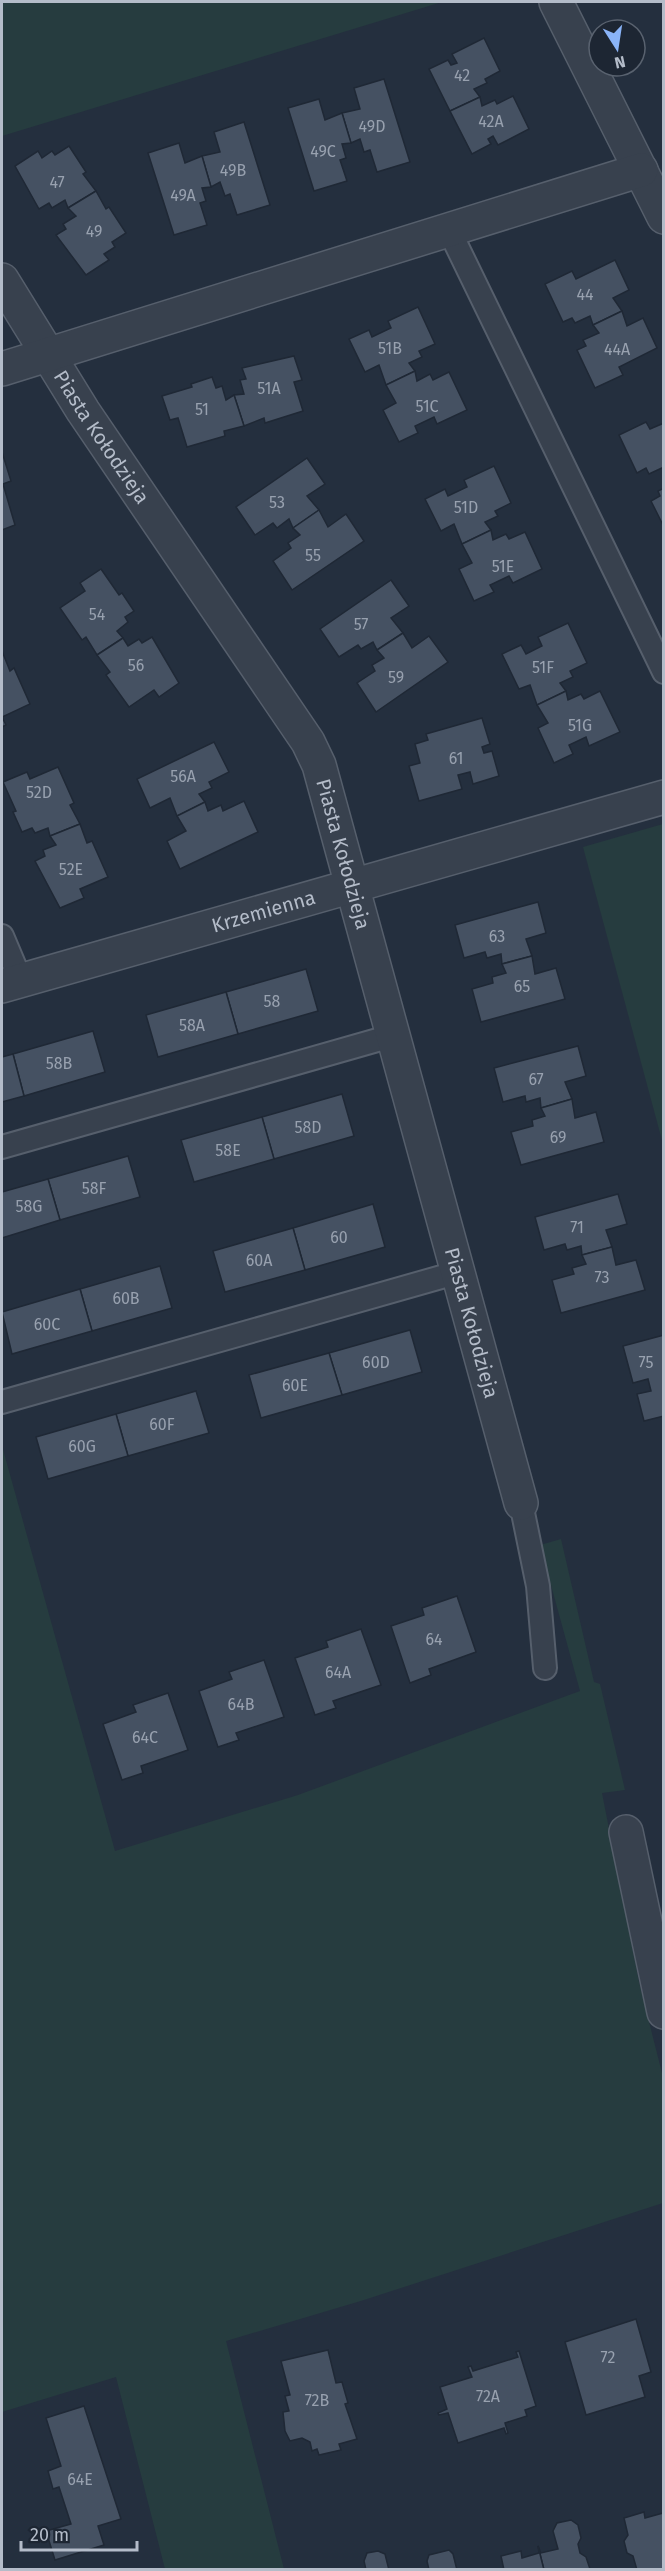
<svg xmlns="http://www.w3.org/2000/svg" width="665" height="2571" font-family="'Fira Sans',sans-serif">
<style>
.green{fill:#263c3f}
.building{fill:#455162;stroke:#1f2835;stroke-width:1.5}
.lines{fill:none;stroke-linecap:round;stroke-linejoin:round}
.lane-casing{stroke:#565f6c;stroke-width:26}
.street-casing{stroke:#565f6c;stroke-width:36}
.lane{stroke:#38414e;stroke-width:22}
.street{stroke:#38414e;stroke-width:33}
.labels{text-anchor:middle;dominant-baseline:central;stroke-width:4.5;stroke-linejoin:round;paint-order:stroke}
.number-label{font-size:16px;fill:#98a1af}
.street-label{font-size:20px;fill:#b4bcc9;stroke:#1d2633}
</style>
<rect width="100%" height="100%" fill="#242f3e"/>
<g class="green">
<polygon points="2,2 442,2 2,136"/>
<polygon points="663,824 664,824 663,1144 583,847"/>
<polygon points="2,1446 115,1851 298,1795 580,1691 540,1545 561,1539 594,1682 600,1684 625,1790 602,1793 639,1982 663,2077 663,2203 364,2300 226,2341 284,2569 165,2569 116,2377 2,2412"/>
</g>
<g class="building">
<polygon points="484,38 500,71 485,79 487,83 474,89 480,97 450,111 429,69 448,60 451,65 457,63 452,54"/>
<polygon points="384,79 410,162 377,172 370,150 364,152 360,139 351,143 342,113 360,109 354,88"/>
<polygon points="513,96 529,129 498,145 493,136 488,139 491,144 472,154 450,111 480,97 482,106 495,100 497,104"/>
<polygon points="319,99 325,120 342,113 351,143 342,144 346,158 340,160 347,181 314,191 288,108"/>
<polygon points="244,122 270,205 237,215 230,194 225,196 220,182 211,187 202,156 220,152 214,132"/>
<polygon points="179,143 185,163 202,156 211,187 202,188 206,201 200,203 207,225 174,235 148,153"/>
<polygon points="69,146 86,172 83,174 96,191 68,208 65,200 52,208 49,203 39,209 15,166 38,151 42,158 52,151 55,155"/>
<polygon points="96,191 106,209 109,207 126,233 112,242 115,247 104,254 109,260 86,275 56,235 66,229 63,224 76,216 68,208"/>
<polygon points="615,260 629,290 613,298 622,311 593,325 590,316 575,323 572,318 563,322 545,284 572,271 576,279"/>
<polygon points="418,307 435,344 419,351 422,357 409,363 415,371 386,385 379,365 365,372 349,339 369,330 372,337 391,328 388,321"/>
<polygon points="622,311 627,326 643,318 657,348 619,367 623,375 595,388 577,350 586,346 583,340 599,333 593,325"/>
<polygon points="294,356 302,380 294,382 303,411 265,423 264,418 244,426 234,395 244,394 240,380 246,379 242,368"/>
<polygon points="415,371 417,381 430,374 433,380 449,372 467,410 437,424 434,417 415,426 418,433 399,442 383,410 396,403 386,385"/>
<polygon points="212,377 216,388 222,386 226,400 234,395 244,426 224,431 225,436 187,447 178,418 170,420 162,396 192,387 191,384"/>
<polygon points="646,422 650,429 664,423 664,467 649,474 646,468 637,473 619,435"/>
<polygon points="2,452 11,481 3,484 15,525 2,530"/>
<polygon points="307,458 325,484 307,496 319,510 293,528 289,519 277,528 273,523 255,535 236,507"/>
<polygon points="494,466 511,503 495,511 498,516 485,522 491,530 462,544 454,524 441,531 425,499 445,489 448,496 467,487 464,480"/>
<polygon points="664,488 664,527 651,501 660,496 658,491"/>
<polygon points="319,510 328,527 346,514 364,541 292,590 273,561 291,548 288,543 300,535 293,528"/>
<polygon points="491,530 493,540 506,534 509,539 525,532 542,569 513,583 509,576 490,585 494,592 474,601 459,569 472,563 462,544"/>
<polygon points="101,569 119,595 122,593 134,611 125,617 128,622 117,631 123,638 97,655 86,637 82,640 60,608 85,591 80,583"/>
<polygon points="391,580 409,606 391,618 403,633 377,650 373,642 361,649 358,645 339,657 320,629"/>
<polygon points="568,623 587,663 570,671 573,677 560,683 566,691 537,705 530,685 519,689 502,654 521,645 526,654 542,646 538,637"/>
<polygon points="403,633 412,648 429,636 448,662 376,712 357,683 375,671 372,665 384,658 377,650"/>
<polygon points="152,637 179,683 159,697 154,690 129,707 106,675 110,672 97,655 123,638 128,646 139,639 142,643"/>
<polygon points="2,651 10,671 14,668 30,704 2,717 6,725 2,727"/>
<polygon points="566,691 568,700 581,694 584,699 600,691 620,732 589,746 586,737 569,745 573,754 554,763 538,728 548,723 537,705"/>
<polygon points="482,718 490,744 482,747 484,753 492,751 499,776 473,784 470,772 458,775 462,789 419,801 409,766 420,763 415,744 428,740 426,734"/>
<polygon points="214,742 229,772 209,782 212,788 199,794 205,802 177,816 170,798 150,808 137,779"/>
<polygon points="58,767 74,803 70,805 80,824 50,836 48,828 35,833 32,828 22,832 13,812 16,811 3,782 27,772 30,779"/>
<polygon points="244,801 258,832 180,869 167,841 186,831 177,816 205,802 208,811 221,805 223,811"/>
<polygon points="80,824 87,843 92,841 108,877 80,889 84,898 60,908 35,861 45,856 43,850 56,845 50,836"/>
<polygon points="538,902 546,933 526,939 532,956 502,964 501,954 487,958 485,952 464,958 455,925"/>
<polygon points="532,956 535,974 556,968 565,999 481,1022 472,989 493,983 492,977 506,973 502,964"/>
<polygon points="306,969 318,1011 238,1034 226,992"/>
<polygon points="226,992 238,1034 158,1057 146,1015"/>
<polygon points="93,1031 105,1072 24,1096 13,1054"/>
<polygon points="578,1046 586,1076 565,1082 572,1099 541,1108 540,1098 526,1102 525,1096 503,1102 494,1068"/>
<polygon points="13,1054 24,1096 2,1102 2,1057"/>
<polygon points="342,1094 354,1136 274,1159 262,1117"/>
<polygon points="572,1099 575,1118 596,1112 604,1142 521,1165 511,1132 533,1126 532,1120 545,1116 541,1108"/>
<polygon points="262,1117 274,1159 194,1182 181,1140"/>
<polygon points="128,1156 140,1197 60,1220 48,1179"/>
<polygon points="48,1179 60,1220 2,1238 2,1192"/>
<polygon points="618,1194 627,1224 606,1230 612,1247 582,1255 581,1246 567,1250 565,1244 544,1250 535,1217"/>
<polygon points="373,1204 385,1247 305,1270 293,1228"/>
<polygon points="293,1228 305,1270 225,1292 213,1251"/>
<polygon points="612,1247 616,1265 636,1260 645,1290 561,1313 552,1280 574,1274 572,1268 586,1264 582,1255"/>
<polygon points="160,1266 172,1308 92,1331 80,1289"/>
<polygon points="80,1289 92,1331 12,1354 2,1312"/>
<polygon points="410,1330 422,1372 342,1395 329,1353"/>
<polygon points="664,1335 664,1416 644,1421 637,1394 651,1391 648,1379 633,1383 623,1346"/>
<polygon points="329,1353 342,1395 261,1418 249,1375"/>
<polygon points="196,1391 209,1433 128,1456 116,1414"/>
<polygon points="116,1414 128,1456 48,1479 36,1437"/>
<polygon points="457,1596 476,1652 429,1669 431,1675 410,1683 391,1626 424,1615 422,1608"/>
<polygon points="361,1629 381,1685 333,1701 336,1708 315,1715 295,1658 328,1647 326,1641"/>
<polygon points="264,1660 284,1717 236,1733 239,1740 218,1747 199,1691 232,1679 229,1672"/>
<polygon points="168,1693 188,1750 141,1766 143,1773 122,1780 103,1724 136,1712 133,1705"/>
<polygon points="636,2319 651,2372 639,2376 645,2397 586,2415 565,2342"/>
<polygon points="328,2350 336,2383 342,2382 348,2403 345,2404 357,2439 339,2444 341,2450 319,2455 317,2449 312,2451 310,2442 302,2438 290,2441 285,2431 283,2412 289,2411 285,2396 290,2395 281,2361"/>
<polygon points="519,2351 536,2406 525,2410 527,2416 505,2423 508,2433 506,2434 504,2428 458,2443 448,2413 439,2415 438,2413 447,2409 440,2387 472,2377 468,2367 471,2366 473,2371 518,2357 516,2352"/>
<polygon points="84,2406 121,2519 98,2526 104,2545 55,2560 46,2531 71,2524 59,2487 53,2489 48,2471 61,2466 46,2418"/>
<polygon points="644,2512 645,2518 663,2513 664,2570 637,2570 633,2556 627,2553 624,2541 628,2535 624,2518"/>
<polygon points="571,2520 578,2525 581,2538 578,2544 580,2553 586,2557 590,2569 544,2570 538,2546 541,2553 558,2549 553,2531 557,2523"/>
<polygon points="538,2546 544,2570 504,2570 501,2556 521,2551 522,2558 539,2553"/>
<polygon points="449,2550 453,2554 457,2570 429,2570 427,2561 429,2555"/>
<polygon points="378,2551 385,2554 389,2570 366,2570 364,2561 367,2553"/>
</g>
<g class="lines">
<g class="lane-casing">
<g id="lane">
<polyline points="450,232 664,672"/>
<polyline points="2,936 21,981"/>
<polyline points="2,1147 395,1035"/>
<polyline points="2,1402 459,1272"/>
<polyline points="521,1503 538,1586 545,1668"/>
</g>
</g>
<g class="street-casing">
<g id="street">
<polyline points="556,2 664,217"/>
<path id="s1" d="M2,280L83,411L308,742L319,765L521,1503"/>
<polyline points="2,369 641,170"/>
<path id="s2" d="M2,986L664,797"/>
<polyline points="626,1832 664,2012"/>
</g>
</g>
<use href="#lane" class="lane"/>
<use href="#street" class="street"/>
</g>
<g class="labels">
<g class="number-label">
<text x="462" y="75">42</text>
<text x="491" y="121">42A</text>
<text x="372" y="126">49D</text>
<text x="323" y="151">49C</text>
<text x="233" y="170">49B</text>
<text x="57" y="182">47</text>
<text x="183" y="195">49A</text>
<text x="94" y="231">49</text>
<text x="585" y="294">44</text>
<text x="390" y="348">51B</text>
<text x="617" y="349">44A</text>
<text x="269" y="388">51A</text>
<text x="427" y="406">51C</text>
<text x="202" y="409">51</text>
<text x="277" y="502">53</text>
<text x="466" y="507">51D</text>
<text x="313" y="555">55</text>
<text x="503" y="566">51E</text>
<text x="97" y="614">54</text>
<text x="361" y="624">57</text>
<text x="136" y="665">56</text>
<text x="543" y="667">51F</text>
<text x="396" y="677">59</text>
<text x="580" y="725">51G</text>
<text x="456" y="758">61</text>
<text x="183" y="776">56A</text>
<text x="39" y="792">52D</text>
<text x="71" y="869">52E</text>
<text x="497" y="936">63</text>
<text x="522" y="986">65</text>
<text x="272" y="1001">58</text>
<text x="192" y="1025">58A</text>
<text x="59" y="1063">58B</text>
<text x="536" y="1079">67</text>
<text x="308" y="1127">58D</text>
<text x="558" y="1137">69</text>
<text x="228" y="1150">58E</text>
<text x="94" y="1188">58F</text>
<text x="29" y="1206">58G</text>
<text x="577" y="1227">71</text>
<text x="339" y="1237">60</text>
<text x="259" y="1260">60A</text>
<text x="602" y="1277">73</text>
<text x="126" y="1298">60B</text>
<text x="47" y="1324">60C</text>
<text x="376" y="1362">60D</text>
<text x="646" y="1362">75</text>
<text x="295" y="1385">60E</text>
<text x="162" y="1424">60F</text>
<text x="82" y="1446">60G</text>
<text x="434" y="1639">64</text>
<text x="338" y="1672">64A</text>
<text x="241" y="1704">64B</text>
<text x="145" y="1737">64C</text>
<text x="608" y="2357">72</text>
<text x="488" y="2396">72A</text>
<text x="317" y="2400">72B</text>
<text x="80" y="2479">64E</text>
</g>
<g class="street-label">
<text stroke="none"><textPath href="#s1" startOffset="186">Piasta Kołodzieja</textPath></text>
<text stroke="none"><textPath href="#s1" startOffset="672">Piasta Kołodzieja</textPath></text>
<text stroke="none"><textPath href="#s2" startOffset="272">Krzemienna</textPath></text>
<text stroke="none"><textPath href="#s1" startOffset="1158">Piasta Kołodzieja</textPath></text>
</g>
</g>
<rect width="665" height="2571" fill="none" stroke="#b4bcc9" stroke-width="6"/>
<g transform="translate(617 48) rotate(168)"><circle r="28" fill="#1d2633" stroke="#59626f" stroke-width="1.5"/>
<path d="M0-4.5L10 22L0 15L-10 22Z" fill="#8ab4f8"/>
<text y="-9" font-size="16" font-weight="bold" text-anchor="middle" fill="#b4bcc9">N</text>
</g>
<path d="M21 2541v9h116v-9" fill="none" stroke="#b4bcc9" stroke-width="3"/>
<text x="30" y="2541" font-size="18" fill="#b4bcc9" stroke="#1d2633" stroke-width="4.5" paint-order="stroke">20 m</text>
</svg>
